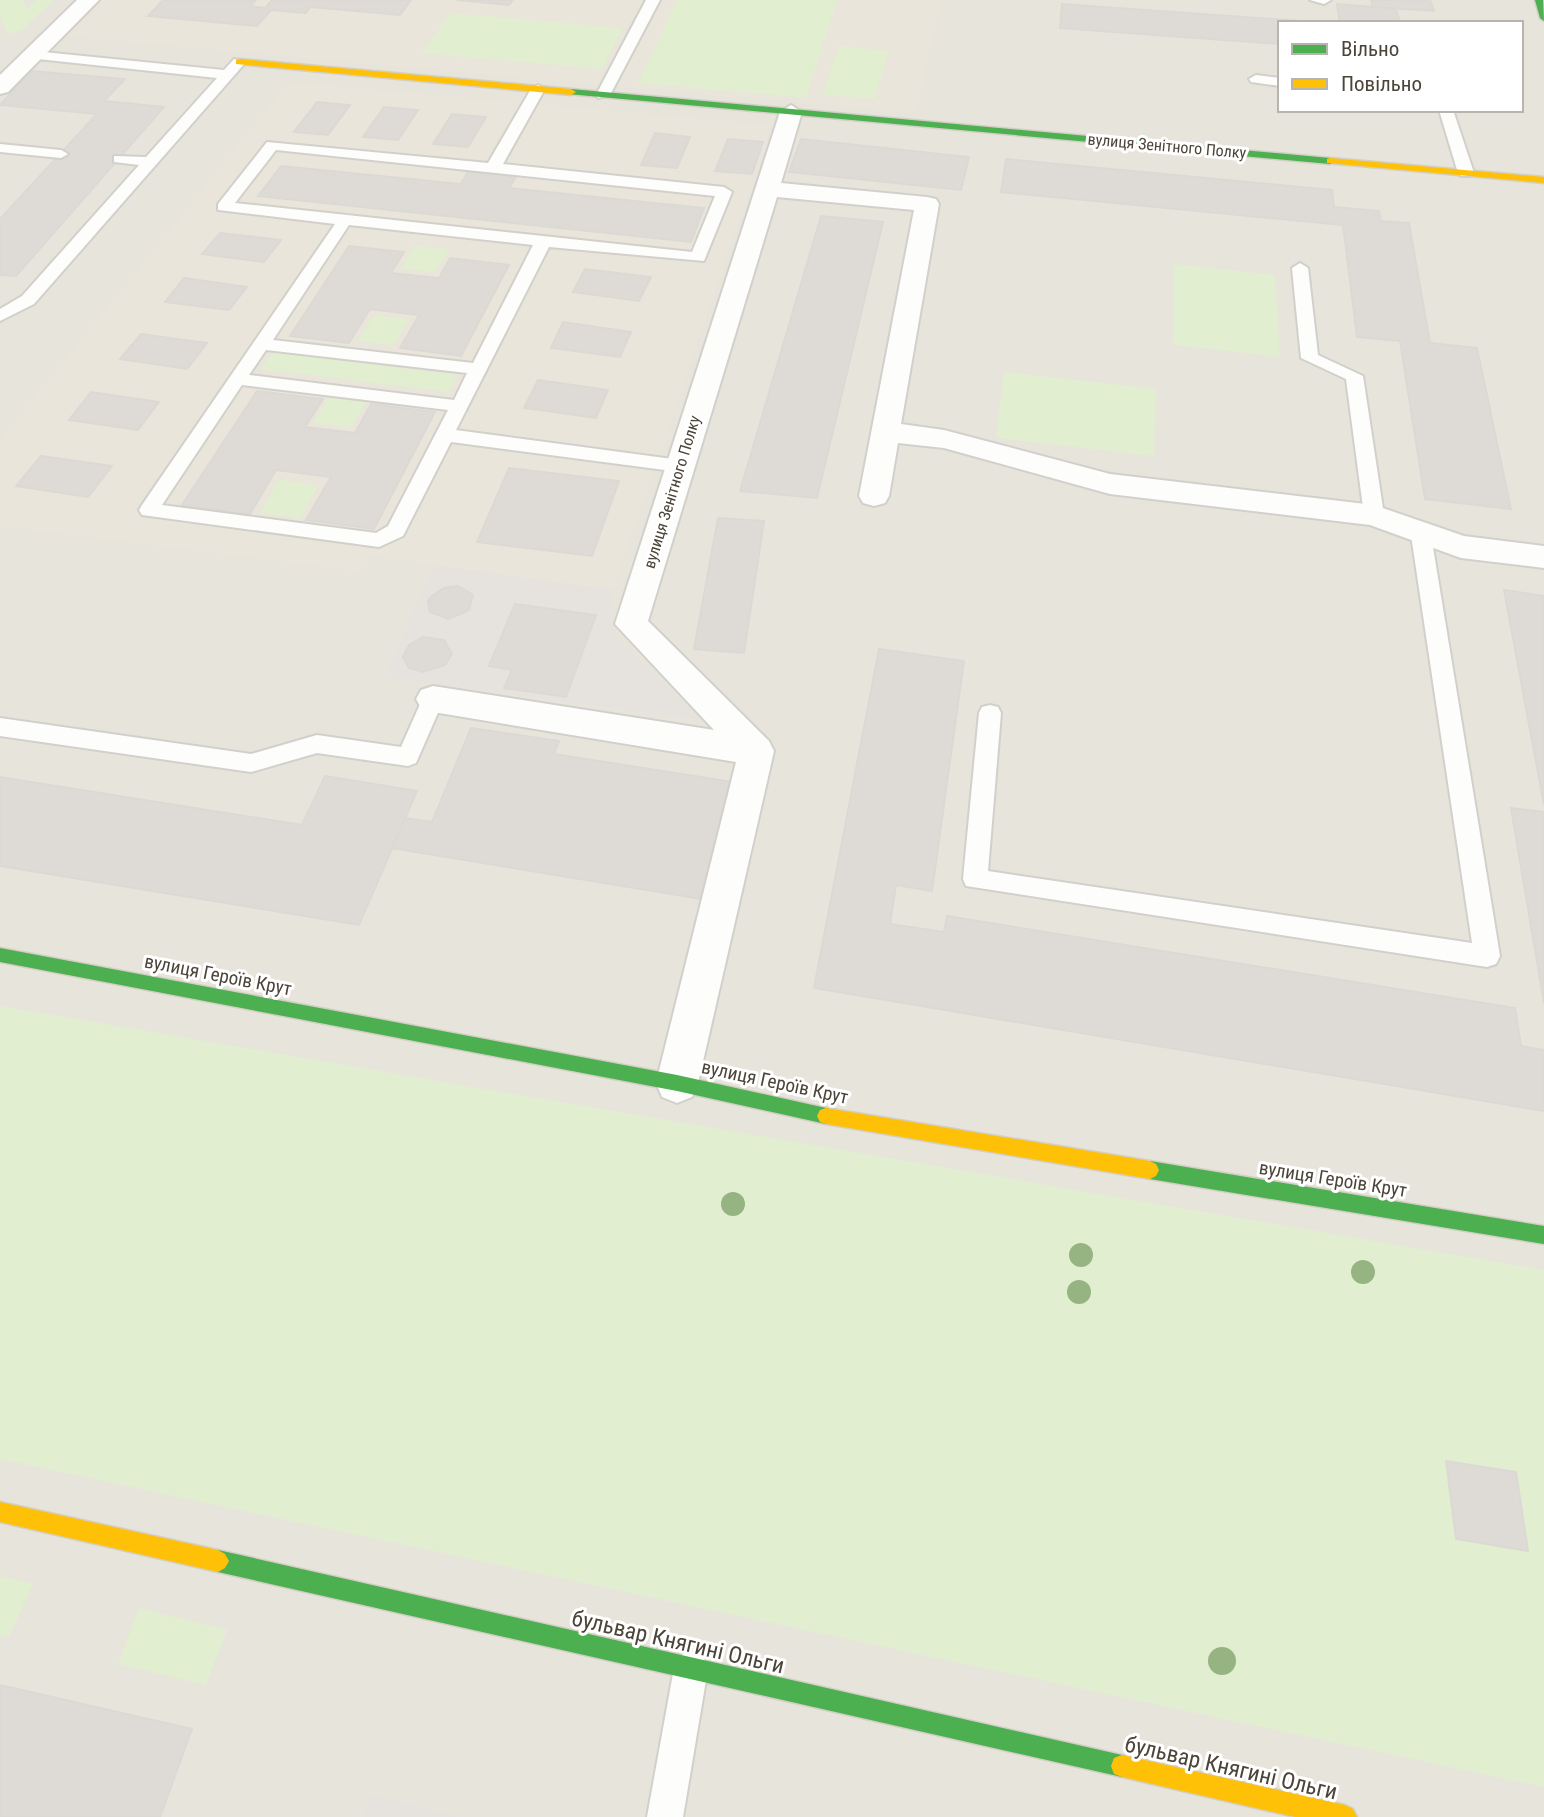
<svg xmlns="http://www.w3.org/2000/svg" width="1544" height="1817" font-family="'Roboto Condensed',sans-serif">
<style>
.residential{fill:#e7e4dc;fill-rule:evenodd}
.industrial{fill:#e6e2de}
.education{fill:#eae5da}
.green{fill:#e1eecf}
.parking{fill:#e6e3df}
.building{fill:#dedbd6;stroke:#dcd9d4;stroke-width:2}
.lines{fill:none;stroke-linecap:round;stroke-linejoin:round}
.lane-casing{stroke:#d2d0cb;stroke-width:4}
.street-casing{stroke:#d2d0cb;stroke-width:4}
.fast-casing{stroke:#d3cfc5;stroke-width:3}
.slow-casing{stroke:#d3cfc5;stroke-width:3}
.lane{fill:#fdfdfc;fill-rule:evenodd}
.street{fill:#fdfdfc;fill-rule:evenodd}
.fast{fill:#4caf50;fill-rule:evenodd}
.slow{fill:#ffc107;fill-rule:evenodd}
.tree{fill:#96b382}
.labels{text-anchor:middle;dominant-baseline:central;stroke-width:6;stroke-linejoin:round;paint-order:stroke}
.far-street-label{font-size:16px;fill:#4b4439;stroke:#fff}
.street-label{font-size:19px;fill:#4b4439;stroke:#fff}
.near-street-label{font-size:23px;fill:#4b4439;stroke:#fff}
</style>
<rect width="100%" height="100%" fill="#f4f2ee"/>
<path class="residential" d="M0,0H1544V1817H0ZM1280,23H1521V110H1280Z"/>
<polygon class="industrial" points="435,565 613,590 610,602 616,637 701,720 384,677"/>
<g class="education">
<polygon points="102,0 942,0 915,114 66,36"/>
<polygon points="290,82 772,125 613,590 367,555 358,571 0,526 0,441"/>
</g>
<g class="green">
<polygon points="0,0 23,0 27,9 36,0 54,0 22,30 7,34 0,15"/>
<polygon points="677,0 837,0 806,98 638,83"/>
<polygon points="450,13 623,28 602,69 422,53"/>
<polygon points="839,46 888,51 875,99 823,95"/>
<polygon points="415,246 449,249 435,272 401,269"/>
<polygon points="1174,264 1275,275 1280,357 1173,345"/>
<polygon points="374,315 409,319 394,345 358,341"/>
<polygon points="273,352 458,375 449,392 261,369"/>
<polygon points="1004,372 1156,389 1154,456 996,438"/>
<polygon points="329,397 366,402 351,428 313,423"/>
<polygon points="279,480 319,485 300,518 260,513"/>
<polygon points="0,1006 1544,1270 1544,1787 0,1459"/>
<polygon points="0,1576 33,1584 9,1637 0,1635"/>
<polygon points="139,1608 227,1630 206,1685 118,1664"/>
</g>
<polygon class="parking" points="371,1794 459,1817 364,1817"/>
<g class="building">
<polygon points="163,0 241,0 255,1 251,6 265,8 272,0 411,0 400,15 310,7 306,13 271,10 257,26 148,16"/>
<polygon points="457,0 513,0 509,5"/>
<polygon points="1371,0 1430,0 1434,11 1373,7"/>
<polygon points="1062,4 1329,23 1280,23 1280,44 1060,28"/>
<polygon points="1337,4 1396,9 1400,23 1340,23"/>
<polygon points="31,71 125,79 104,101 164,107 16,276 0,275 0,219 97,114 0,105"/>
<polygon points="317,102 350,105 328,135 294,132"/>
<polygon points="384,107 418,110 398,140 363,137"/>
<polygon points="452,114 486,117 468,147 433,144"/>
<polygon points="655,133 690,137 677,168 641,165"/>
<polygon points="728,139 763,142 752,174 715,171"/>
<polygon points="801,139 969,157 961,190 789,172"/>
<polygon points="1006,159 1332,190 1334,207 1379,211 1381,221 1409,223 1430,343 1477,348 1511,509 1425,499 1400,341 1357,337 1343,225 1001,192"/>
<polygon points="281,166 461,184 469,170 517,175 509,188 704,208 691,242 258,196"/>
<polygon points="821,216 883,222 817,498 740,491"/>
<polygon points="220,233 281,240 264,262 202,254"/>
<polygon points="349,246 404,252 391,273 439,278 450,258 509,265 461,356 400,348 419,315 370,309 349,343 290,336"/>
<polygon points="585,269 651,277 639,301 573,292"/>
<polygon points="184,278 247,287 229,310 165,302"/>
<polygon points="563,322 631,332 620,357 551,348"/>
<polygon points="141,334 207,343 187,369 120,359"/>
<polygon points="538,380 608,390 596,418 524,408"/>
<polygon points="257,391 323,399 305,427 355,433 371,404 435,412 374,529 306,520 331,477 276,470 250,514 182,505"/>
<polygon points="91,392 159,402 138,430 69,420"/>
<polygon points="41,456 112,466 88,497 16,486"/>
<polygon points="509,468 619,481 592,556 477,542"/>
<polygon points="718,518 764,521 744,653 694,649"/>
<polygon points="458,586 473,595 469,610 449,619 430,612 428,601 432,596 444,588"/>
<polygon points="1504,590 1544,596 1544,805"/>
<polygon points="515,604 596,615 566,697 504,688 512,670 489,666"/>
<polygon points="423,637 444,640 452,654 445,665 423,672 409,668 403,657 409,645"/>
<polygon points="879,649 964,661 932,891 896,885 890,924 944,932 947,916 1515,1008 1521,1046 1544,1050 1544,1111 814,988"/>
<polygon points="471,728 559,741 554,754 733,782 702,899 391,848 405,818 432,822"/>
<polygon points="325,776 417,791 359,925 0,866 0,777 302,825"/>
<polygon points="1511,808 1544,812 1544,1003"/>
<polygon points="1446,1461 1516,1472 1528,1551 1456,1539"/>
<polygon points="0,1685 192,1729 160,1817 0,1817"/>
</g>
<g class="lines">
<g class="lane-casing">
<g id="lane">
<polygon points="646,0 660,0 610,95 598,98 596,95"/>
<polygon points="1310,0 1331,0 1324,4"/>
<polygon points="33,51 224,70 234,59 246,62 34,304 0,321 0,309 22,296 139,165 114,162 114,156 146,157 217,78 28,58 28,52"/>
<polygon points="1256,75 1280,78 1280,86 1251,82 1249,79"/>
<path d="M538,85L545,89L503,164L724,187L732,192L704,261L549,247L456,430L680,460L689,466L687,470L680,472L451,442L403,536L379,547L142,515L139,510L142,505L335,224L218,210V204L267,142L488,163L531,89ZM276,150L715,196L692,252L235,203ZM349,225L533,245L473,363L273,340ZM266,350L467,373L454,400L249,375ZM242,385L448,410L388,526L376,533L162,505Z"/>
<polygon points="1439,110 1453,110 1474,173 1471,176 1461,176 1458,173"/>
<polygon points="0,144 61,150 68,154 61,158 0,152"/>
<polygon points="1300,263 1308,268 1318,355 1363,376 1384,515 1381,520 1367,520 1364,515 1346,379 1301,358 1292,268"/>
<polygon points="1421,528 1431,535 1500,956 1496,964 1487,967 966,886 963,879 979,713 982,707 990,705 998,707 1001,713 988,871 1472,943 1411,535"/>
<polygon points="433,691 441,693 444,699 416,763 408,766 317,753 251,772 0,736 0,718 251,754 317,735 401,747 425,693"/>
<polygon points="691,1651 703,1656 708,1668 683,1817 647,1817 674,1668 679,1656"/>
</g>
</g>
<g class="street-casing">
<g id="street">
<polygon points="77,0 99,0 8,92 0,94 0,75"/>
<polygon points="791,105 802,112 781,183 927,197 936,199 939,204 901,424 944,430 1110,474 1374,505 1464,536 1544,546 1544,568 1461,558 1370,525 1110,494 944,448 898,443 889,496 885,503 874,506 863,503 859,496 914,210 777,197 648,621 769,741 774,751 698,1083 692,1097 677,1103 662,1097 656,1083 736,762 433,712 421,708 416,699 421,690 433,686 714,730 615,624 780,112"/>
</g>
</g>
<g class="fast-casing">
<g id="fast">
<polygon points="1535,0 1543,0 1544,21 1540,18"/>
<polygon points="571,89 1330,158 1335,161 1330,164 568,94 566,92"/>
<polygon points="0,948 677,1075 826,1108 832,1110 835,1116 832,1122 826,1124 677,1091 0,962"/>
<polygon points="1150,1161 1544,1226 1544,1244 1150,1179 1144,1176 1141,1170 1144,1164"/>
<polygon points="218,1550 1122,1755 1130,1758 1133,1766 1130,1774 1122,1777 218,1572 211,1568 207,1561 211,1554"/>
</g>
</g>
<g class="slow-casing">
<g id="slow">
<polygon points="239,59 571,89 576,92 571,95 236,64 236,60"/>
<polygon points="1330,158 1544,177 1544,183 1327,163 1327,159"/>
<polygon points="826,1108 1150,1161 1156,1164 1159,1170 1156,1176 1150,1179 826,1124 820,1122 817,1116 820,1110"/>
<polygon points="0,1502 218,1550 225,1554 229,1561 225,1568 218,1572 0,1522"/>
<polygon points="1122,1755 1345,1805 1353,1809 1357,1817 1295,1817 1122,1777 1114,1774 1111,1766 1114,1758"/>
</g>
</g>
<use href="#lane" class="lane"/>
<use href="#street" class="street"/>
<use href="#fast" class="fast"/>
<use href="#slow" class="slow"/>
</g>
<g class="tree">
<circle cx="733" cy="1204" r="12"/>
<circle cx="1081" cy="1255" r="12"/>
<circle cx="1363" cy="1272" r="12"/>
<circle cx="1079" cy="1292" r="12"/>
<circle cx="1222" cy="1661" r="14"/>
</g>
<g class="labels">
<g class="far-street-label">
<text transform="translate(1167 146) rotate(5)">вулиця Зенітного Полку</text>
<text transform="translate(672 492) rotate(-73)">вулиця Зенітного Полку</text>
</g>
<g class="street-label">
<text transform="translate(218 975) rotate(11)">вулиця Героїв Крут</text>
<text transform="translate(775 1082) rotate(12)">вулиця Героїв Крут</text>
<text transform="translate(1333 1179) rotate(9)">вулиця Героїв Крут</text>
</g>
<g class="near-street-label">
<text transform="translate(678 1642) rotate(13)">бульвар Княгині Ольги</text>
<text transform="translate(1231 1768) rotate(13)">бульвар Княгині Ольги</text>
</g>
</g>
<rect x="1278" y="21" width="245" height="91" fill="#ffffff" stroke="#b7b4b0" stroke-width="2"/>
<rect x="1292" y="44" width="35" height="10" fill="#4caf50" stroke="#b7b4b0" stroke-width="2"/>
<text x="1341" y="56" font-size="21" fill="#4b4439">Вільно</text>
<rect x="1292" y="79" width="35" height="10" fill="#ffc107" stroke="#b7b4b0" stroke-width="2"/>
<text x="1341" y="91" font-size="21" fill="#4b4439">Повільно</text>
</svg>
